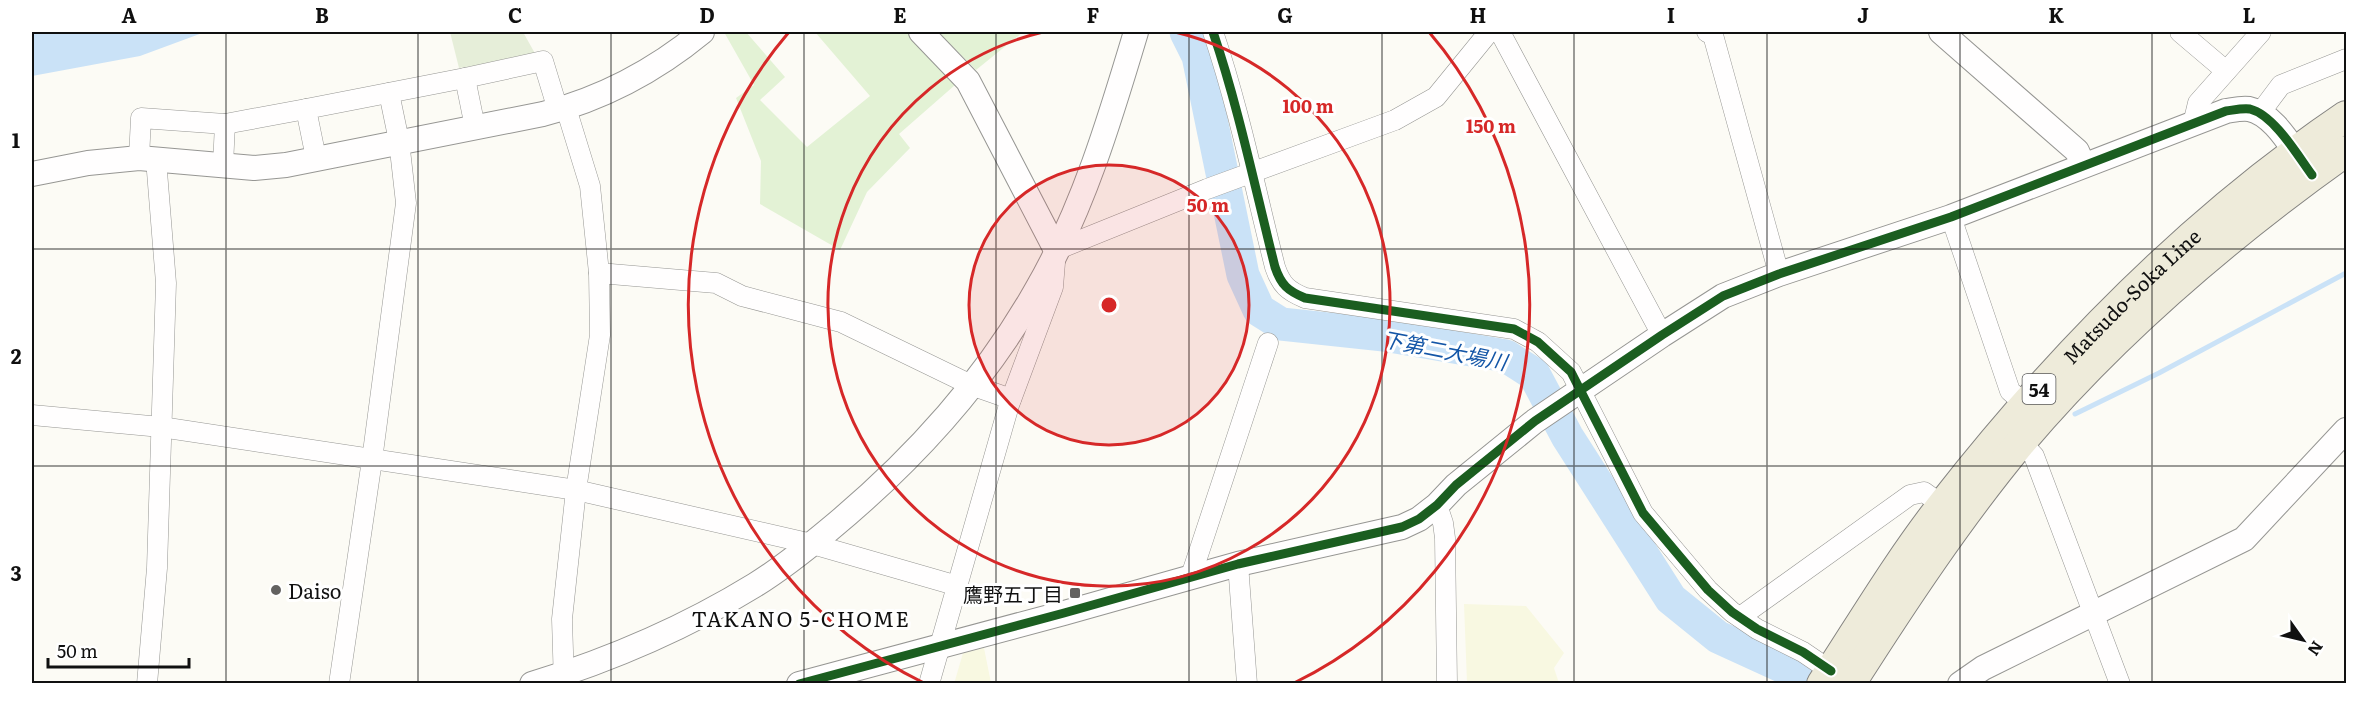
<svg xmlns="http://www.w3.org/2000/svg" width="2378" height="715" font-family="Literata,'Noto Sans JP',serif">
<style>
.farmland{fill:#f8f8e1}
.green{fill:#e3f2d5}
.cemetery{fill:#e6eed9}
.water{fill:#cae2f7}
.lines{fill:none;stroke-linecap:round;stroke-linejoin:round}
.stream{stroke:#cae2f7;stroke-width:5}
.river{stroke:#cae2f7;stroke-width:33}
.minor-casing{stroke:#969693;stroke-width:21}
.tertiary-casing{stroke:#969693;stroke-width:26}
.primary-casing{stroke:#848380;stroke-width:32}
.minor{stroke:#fffefe;stroke-width:20}
.tertiary{stroke:#fffefe;stroke-width:24}
.primary{stroke:#eeebda;stroke-width:30}
.cycleway-casing{stroke:#fff;stroke-width:13}
.cycleway{stroke:#1b5e20;stroke-width:9}
.grid{fill:none;stroke:#101010;stroke-width:1.5;stroke-opacity:0.55}
.ring{fill:none;stroke:#d62828;stroke-width:3}
.poi-dot{fill:#636260;stroke:#fff;stroke-width:2}
.labels{text-anchor:middle;dominant-baseline:central;stroke-width:6;stroke-linejoin:round;paint-order:stroke}
.shield{fill:#fff;stroke:#585858;stroke-width:1.5}
.shield-label{font-size:18px;font-weight:bold;fill:#101010}
.street-label{font-size:20px;fill:#101010;stroke:#fff}
.poi-label{font-size:20px;fill:#101010;stroke:#fff;text-anchor:start}
.water-label{font-size:21px;font-style:italic;fill:#1456a7;stroke:#fff}
.neighbourhood-label{font-size:21px;letter-spacing:1.5px;fill:#101010;stroke:#fff}
.centre{fill:#d62828;stroke:#fff;stroke-width:3}
.ring-label{font-size:18px;text-anchor:middle;font-weight:bold;fill:#d62828;stroke:#fff;stroke-width:6;stroke-linejoin:round;paint-order:stroke}
.neatline{fill:none;stroke:#101010;stroke-width:2}
.grid-label{font-size:20px;text-anchor:middle;font-weight:bold;fill:#101010}
</style>
<rect width="100%" height="100%" fill="#fcfbf5"/>
<g class="farmland">
<polygon points="1464,604 1526,606 1564,653 1554,668 1559,683 1467,683"/>
<polygon points="984,648 991,683 954,684 963,653"/>
</g>
<g class="green">
<polygon points="724,32 746,32 785,77 760,100 807,147 870,96 815,32 906,32 955,85 899,134 910,148 867,192 840,250 760,204 761,161 736,98 754,85"/>
<polygon points="938,32 1023,32 976,70"/>
</g>
<polygon class="cemetery" points="450,32 523,32 537,57 477,74 473,66 459,68"/>
<polygon class="water" points="32,32 205,32 140,56 32,76"/>
<g class="lines">
<polyline class="stream" points="2075,414 2159,373 2346,273"/>
<polyline class="river" points="1186,32 1198,56 1243,275 1259,310 1281,324 1384,335 1506,356 1534,374 1567,436 1671,599 1718,637 1788,669 1806,684"/>
<g class="minor-casing">
<g id="minor">
<path d="M1213,32C1239,109 1255,188 1275,267C1281,285 1288,291 1305,298L1514,329L1538,342L1571,372L1643,513L1708,590L1732,612L1757,629L1803,652L1831,671"/>
<polyline points="1500,32 1662,335"/>
<polyline points="1707,32 1713,35 1779,274"/>
<polyline points="2180,32 2226,71"/>
<polyline points="465,78 475,127"/>
<polyline points="2260,113 2281,85 2346,59"/>
<polyline points="2193,124 2198,103 2261,32"/>
<polyline points="139,158 141,118 225,124 306,109"/>
<polyline points="316,158 306,109 465,78 543,61 558,110"/>
<polyline points="223,165 225,124"/>
<polyline points="1951,217 2010,391 2025,404"/>
<polyline points="599,273 716,283 742,296 841,322 971,385 1011,399"/>
<polyline points="32,415 161,427 576,490 812,544 958,586"/>
<polyline points="2021,442 2034,456 2120,684"/>
<polyline points="1437,505 1443,523 1445,538 1447,684"/>
<polyline points="1238,564 1247,684"/>
<polyline points="1191,576 1268,343"/>
<polyline points="1740,617 1910,495 1924,492 1942,505"/>
<polyline points="147,684 157,568 166,283 156,159"/>
<polyline points="339,684 372,460 406,203 399,141 389,93"/>
<polyline points="564,684 562,619 576,490 600,335 599,273 590,186 566,108"/>
<polyline points="929,684 1009,405 1053,287 1056,250 1207,189 1395,120 1436,97 1489,32"/>
</g>
</g>
<g class="tertiary-casing">
<g id="tertiary">
<polyline points="921,32 968,81 1056,250"/>
<polyline points="1941,32 2077,151 2083,165"/>
<path d="M32,174L88,163L139,158L254,168L286,165L543,114C601,99 656,70 702,32"/>
<path d="M532,684C610,660 685,628 755,585C781,569 806,549 830,529C911,462 985,381 1037,289C1083,209 1110,119 1136,32"/>
<path d="M799,684L1064,613L1238,564L1402,527L1419,519L1437,505L1456,485L1535,421L1662,335L1723,296L1779,274L1951,217L2226,111C2233,110 2241,108 2249,109C2274,114 2291,147 2305,165"/>
<polyline points="1960,684 1983,668 2244,539 2346,430"/>
</g>
</g>
<g class="primary-casing">
<g id="primary">
<path id="s1" d="M1822,684C1862,623 1899,560 1944,503C2059,356 2191,221 2346,116"/>
<path d="M1850,684C1903,601 1957,519 2020,443C2114,332 2228,235 2346,151"/>
</g>
</g>
<use href="#minor" class="minor"/>
<use href="#tertiary" class="tertiary"/>
<use href="#primary" class="primary"/>
<g class="cycleway-casing">
<g id="cycleway">
<path d="M1213,32C1239,109 1255,188 1275,267C1281,285 1288,291 1305,298L1514,329L1538,342L1571,372L1643,513L1708,590L1732,612L1757,629L1803,652L1831,671"/>
<path d="M799,684L1064,613L1238,564L1402,527L1419,519L1437,505L1456,485L1535,421L1662,335L1723,296L1779,274L1951,217L2226,111C2234,110 2242,108 2250,109C2274,115 2298,156 2312,175"/>
</g>
</g>
<use href="#cycleway" class="cycleway"/>
</g>
<path class="grid" d="M226,32V684M418,32V684M611,32V684M804,32V684M996,32V684M1189,32V684M1382,32V684M1574,32V684M1767,32V684M1960,32V684M2152,32V684M32,249H2346M32,466H2346"/>
<circle cx="1109" cy="305" r="140" fill="#d62828" fill-opacity=".12"/>
<g class="ring">
<circle cx="1109" cy="305" r="140"/>
<path d="M1175 32A281 281 0 1 1 1043 32"/>
<path d="M924 683A421 421 0 0 1 789 32M1429 32A421 421 0 0 1 1294 683"/>
</g>
<g class="poi-dot">
<circle cx="276" cy="590" r="6"/>
<rect x="1069" y="587" width="12" height="12" rx="3"/>
</g>
<g class="labels">
<rect class="shield" x="2022.5" y="374" width="33" height="30" rx="4.5"/>
<g class="shield-label">
<text x="2039" y="389">54</text>
</g>
<g class="street-label">
<text stroke="none"><textPath href="#s1" startOffset="498">Matsudo-Soka Line</textPath></text>
</g>
<g class="poi-label">
<text x="288" y="590">Daiso</text>
<text x="1063" y="593" text-anchor="end">鷹野五丁目</text>
</g>
<g class="water-label">
<text transform="translate(1445 349) rotate(11)">下第二大場川</text>
</g>
<g class="neighbourhood-label">
<text x="801" y="617">TAKANO 5-CHOME</text>
</g>
</g>
<circle cx="1109" cy="305" r="9" class="centre"/>
<g class="ring-label">
<text x="1308" y="113">100 m</text>
<text x="1491" y="133">150 m</text>
<text x="1208" y="212">50 m</text>
</g>
<rect width="2378" height="715" fill="none" stroke="#ffffff" stroke-width="66"/>
<g transform="translate(2303 640) rotate(124)" stroke="#ffffff" stroke-width="4.5" paint-order="stroke">
<path d="M0-4.5L10 22L0 15L-10 22Z" fill="#101010"/>
<text y="-9" font-size="16" font-weight="bold" text-anchor="middle" fill="#101010">N</text>
</g>
<path d="M48 658v9h141v-9" fill="none" stroke="#101010" stroke-width="3"/>
<text x="57" y="658" font-size="18" fill="#101010" stroke="#ffffff" stroke-width="4.5" paint-order="stroke">50 m</text>
<rect x="33" y="33" width="2312" height="649" class="neatline"/>
<g class="grid-label">
<text x="129" y="23">A</text>
<text x="322" y="23">B</text>
<text x="515" y="23">C</text>
<text x="707" y="23">D</text>
<text x="900" y="23">E</text>
<text x="1093" y="23">F</text>
<text x="1285" y="23">G</text>
<text x="1478" y="23">H</text>
<text x="1671" y="23">I</text>
<text x="1863" y="23">J</text>
<text x="2056" y="23">K</text>
<text x="2249" y="23">L</text>
<text x="16" y="148">1</text>
<text x="16" y="364">2</text>
<text x="16" y="581">3</text>
</g>
</svg>
